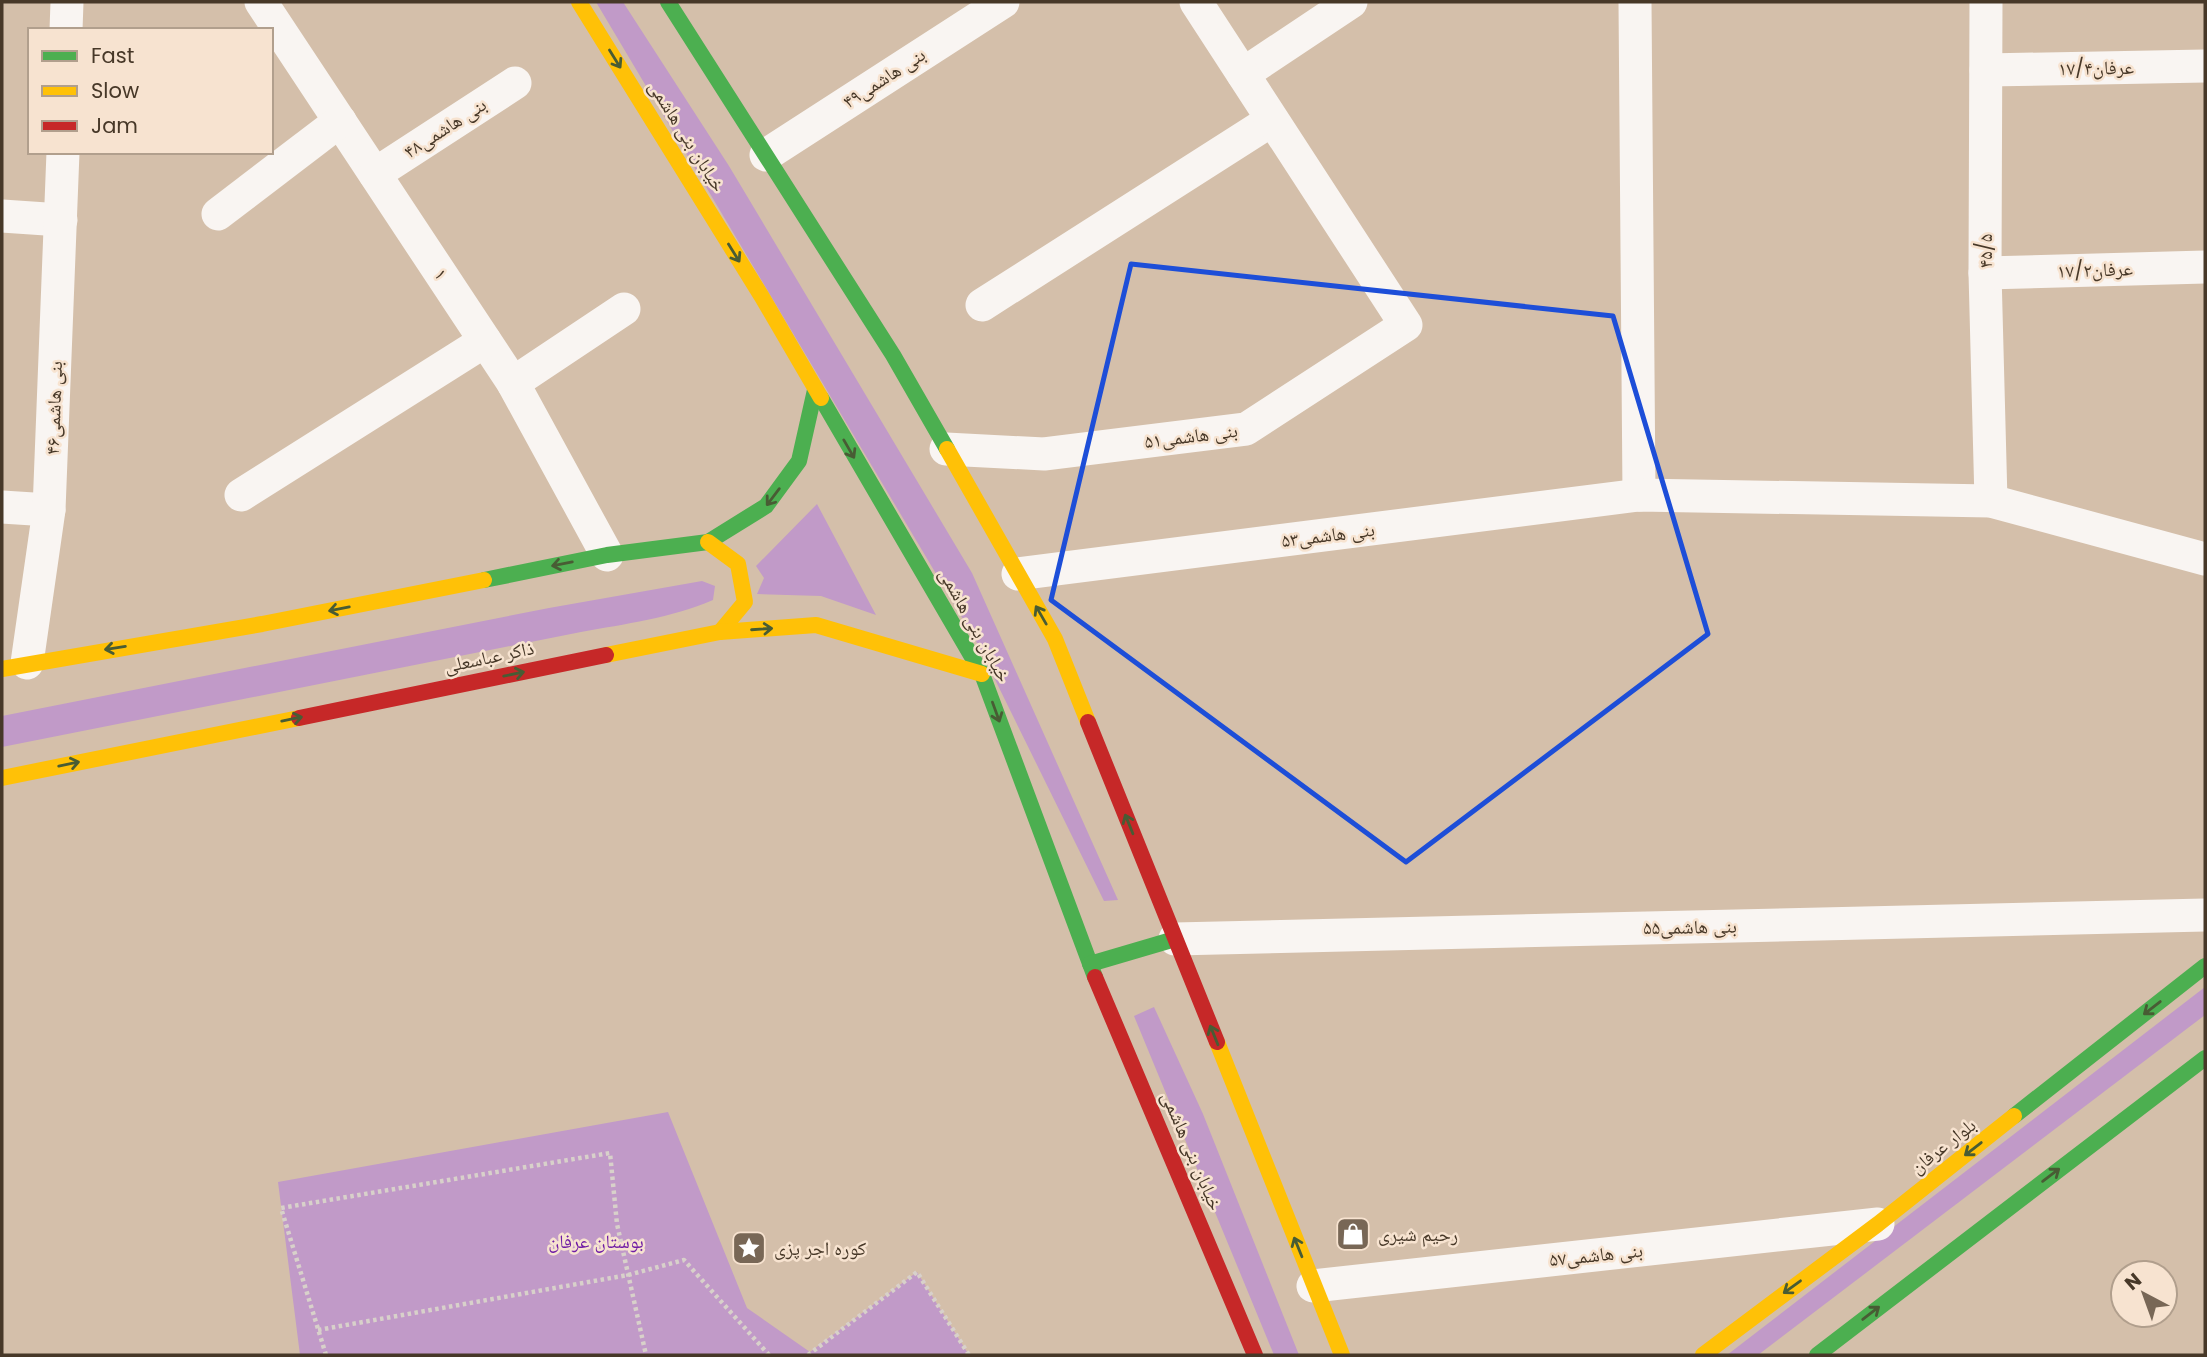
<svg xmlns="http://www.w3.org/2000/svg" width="2207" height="1357" font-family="Poppins,'Noto Naskh Arabic',sans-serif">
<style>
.green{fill:#c19ac8}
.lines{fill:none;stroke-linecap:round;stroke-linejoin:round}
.path{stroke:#d8d1ca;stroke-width:4.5;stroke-dasharray:3.5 3.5;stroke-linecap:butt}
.street{stroke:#f9f5f2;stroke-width:33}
.fast{stroke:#4caf50;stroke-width:16}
.slow{stroke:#ffc107;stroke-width:16}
.jam{stroke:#c62828;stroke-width:16}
.oneway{stroke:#485c34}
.marked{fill:none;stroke:#1d4ed8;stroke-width:5;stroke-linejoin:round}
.labels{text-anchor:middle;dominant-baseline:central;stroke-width:5;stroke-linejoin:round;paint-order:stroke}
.street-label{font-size:19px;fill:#473828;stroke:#f7e3d0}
.poi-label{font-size:19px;fill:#473828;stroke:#f7e3d0;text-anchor:start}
.park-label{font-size:19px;fill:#701da5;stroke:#f7e3d0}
</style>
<rect width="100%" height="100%" fill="#d4bfaa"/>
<g class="green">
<polygon points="596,2 623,2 729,166 972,573 1118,900 1104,901 976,641"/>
<polygon points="817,504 876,615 821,596 757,594 764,578 756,566"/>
<path d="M702,581L715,586L713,600C671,618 625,624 581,632L2,747V716L549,608Z"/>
<polygon points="2205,987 2205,1015 1758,1355 1727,1355"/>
<polygon points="1154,1007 1203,1114 1299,1355 1274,1355 1134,1016"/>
<polygon points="668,1112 747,1308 810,1352 917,1272 969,1355 300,1355 278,1182"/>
</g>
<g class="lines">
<g class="path">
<polyline points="318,1330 628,1275 684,1260 769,1355"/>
<polyline points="326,1355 281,1208 610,1153 617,1224 646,1355"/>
<polyline points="808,1355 917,1272 969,1355"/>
</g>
<g class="street">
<polyline points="261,2 513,383 607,555"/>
<polyline points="1635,2 1639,495"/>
<polyline points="1986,2 1985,273 1991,501"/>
<polyline points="66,30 67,2"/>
<polyline points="1986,70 2205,66"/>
<polyline points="1243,74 1351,2"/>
<polyline points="766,155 1003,2"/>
<polyline points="375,174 515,83"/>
<polyline points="218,214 340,121"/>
<polyline points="2,216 61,220"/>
<polyline points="1985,273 2205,267"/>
<polyline points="982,305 1272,120"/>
<polyline points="513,383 624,309"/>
<polyline points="946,449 1044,454 1246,429 1406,325 1196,2"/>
<polyline points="241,495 485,341"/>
<polyline points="2,507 49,510"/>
<polyline points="1018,574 1639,495 1991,501 2205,559"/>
<polyline points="27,663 49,510 63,152"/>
<polyline points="1175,939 2205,915"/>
<polyline points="1313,1286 1878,1224"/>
</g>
<g class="fast">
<polyline points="668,2 893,355 947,449"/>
<polyline points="821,398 982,674 1095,977"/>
<polyline points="484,580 607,555 708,542 766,506 799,461 815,390"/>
<polyline points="1090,964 1175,939"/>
<polyline points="2014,1116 2205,966"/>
<polyline points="1817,1355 2205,1058"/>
</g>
<g class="slow">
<polyline points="579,2 762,297 821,398"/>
<polyline points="947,449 1055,639 1088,722"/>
<polyline points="708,542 738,564 745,602 720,632"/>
<polyline points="606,655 720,632 816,625 982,674"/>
<polyline points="2,669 262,624 484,580"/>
<polyline points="2,778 299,718"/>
<polyline points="1217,1042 1342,1355"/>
<polyline points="1703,1355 1878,1224 2014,1116"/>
</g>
<g class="jam">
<polyline points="299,718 606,655"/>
<polyline points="1088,722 1217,1042"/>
<polyline points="1095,977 1255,1355"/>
</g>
</g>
<defs><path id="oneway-shaft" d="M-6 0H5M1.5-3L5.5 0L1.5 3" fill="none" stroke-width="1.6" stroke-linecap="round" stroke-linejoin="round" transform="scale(1.75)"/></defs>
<g class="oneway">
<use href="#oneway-shaft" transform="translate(615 59) rotate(58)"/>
<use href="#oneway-shaft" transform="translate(734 253) rotate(58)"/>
<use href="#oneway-shaft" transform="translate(849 449) rotate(60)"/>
<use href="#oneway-shaft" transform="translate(773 497) rotate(127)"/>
<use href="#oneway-shaft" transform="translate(562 564) rotate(169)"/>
<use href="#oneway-shaft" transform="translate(339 609) rotate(169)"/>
<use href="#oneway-shaft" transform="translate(1041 615) rotate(-120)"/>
<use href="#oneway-shaft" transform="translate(762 629) rotate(-4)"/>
<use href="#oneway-shaft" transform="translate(115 648) rotate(171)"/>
<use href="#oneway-shaft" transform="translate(514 674) rotate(-12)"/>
<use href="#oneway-shaft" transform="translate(996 712) rotate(70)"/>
<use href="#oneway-shaft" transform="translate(292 719) rotate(-12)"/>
<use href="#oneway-shaft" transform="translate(69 764) rotate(-12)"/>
<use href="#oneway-shaft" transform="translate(1129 824) rotate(-112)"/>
<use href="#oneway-shaft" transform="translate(2152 1008) rotate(142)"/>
<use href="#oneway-shaft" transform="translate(1214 1035) rotate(-112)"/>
<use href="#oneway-shaft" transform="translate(1973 1149) rotate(142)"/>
<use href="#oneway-shaft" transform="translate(2051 1175) rotate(-37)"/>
<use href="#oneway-shaft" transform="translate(1298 1247) rotate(-112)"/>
<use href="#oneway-shaft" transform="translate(1792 1287) rotate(144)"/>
<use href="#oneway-shaft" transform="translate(1871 1313) rotate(-38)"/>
</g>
<path class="marked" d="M1131,264L1613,316L1708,634L1406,862L1051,600Z"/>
<defs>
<g id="shop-square" transform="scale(1.75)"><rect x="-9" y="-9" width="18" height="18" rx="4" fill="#786756" stroke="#f7e3d0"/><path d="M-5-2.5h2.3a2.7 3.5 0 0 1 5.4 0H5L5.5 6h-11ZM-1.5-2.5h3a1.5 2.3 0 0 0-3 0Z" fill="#fff"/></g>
<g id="sight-square" transform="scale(1.75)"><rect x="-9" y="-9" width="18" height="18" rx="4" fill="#786756" stroke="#f7e3d0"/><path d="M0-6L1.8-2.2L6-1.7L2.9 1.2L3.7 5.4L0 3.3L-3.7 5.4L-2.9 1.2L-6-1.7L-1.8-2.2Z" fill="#fff"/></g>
</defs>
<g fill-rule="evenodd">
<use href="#shop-square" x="1353" y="1234"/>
<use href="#sight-square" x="749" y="1248"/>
</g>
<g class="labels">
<g class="street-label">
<text transform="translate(2096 68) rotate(-1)">۱۷/۴عرفان</text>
<text transform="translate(884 78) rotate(-33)">بنی هاشمی۴۹</text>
<text transform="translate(445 128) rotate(-33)">۴۸بنی هاشمی</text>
<text transform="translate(687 136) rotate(58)">خیابان بنی هاشمی</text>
<text transform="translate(1985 251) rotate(-90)">۴۵/۵</text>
<text transform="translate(2095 270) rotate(-2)">۱۷/۲عرفان</text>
<text transform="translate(441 274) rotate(57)">۱</text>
<text transform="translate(54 408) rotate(-88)">بنی هاشمی۴۶</text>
<text transform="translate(1191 436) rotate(-7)">بنی هاشمی۵۱</text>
<text transform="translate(1328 535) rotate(-7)">بنی هاشمی۵۳</text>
<text transform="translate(975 625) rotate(61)">خیابان بنی هاشمی</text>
<text transform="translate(489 657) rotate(-12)">ذاکر عباسعلی</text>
<text transform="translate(1690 927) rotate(-1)">بنی هاشمی۵۵</text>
<text transform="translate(1943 1146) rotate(-38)">بلوار عرفان</text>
<text transform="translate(1192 1151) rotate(67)">خیابان بنی هاشمی</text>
<text transform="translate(1596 1255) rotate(-6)">بنی هاشمی۵۷</text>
</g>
<g class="poi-label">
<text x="1378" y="1234">رحیم شیری</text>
<text x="774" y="1248">کوره اجر پزی</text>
</g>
<g class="park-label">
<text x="596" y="1241">بوستان عرفان</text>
</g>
</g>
<rect width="2207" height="1357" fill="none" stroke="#473828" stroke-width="7"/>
<rect x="28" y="28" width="245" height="126" fill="#f7e3d0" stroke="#b19f8d" stroke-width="2"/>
<rect x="42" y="51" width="35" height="10" fill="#4caf50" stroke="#b19f8d" stroke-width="2"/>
<text x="91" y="63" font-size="21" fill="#473828">Fast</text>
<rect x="42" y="86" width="35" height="10" fill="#ffc107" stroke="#b19f8d" stroke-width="2"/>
<text x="91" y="98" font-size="21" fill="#473828">Slow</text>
<rect x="42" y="121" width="35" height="10" fill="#c62828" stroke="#b19f8d" stroke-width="2"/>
<text x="91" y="133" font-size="21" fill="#473828">Jam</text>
<g transform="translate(2144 1294) rotate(319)"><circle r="33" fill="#f7e3d0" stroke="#b19f8d" stroke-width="2"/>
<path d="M0-5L12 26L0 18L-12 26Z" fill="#786756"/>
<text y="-10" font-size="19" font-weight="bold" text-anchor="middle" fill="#473828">N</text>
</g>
</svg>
